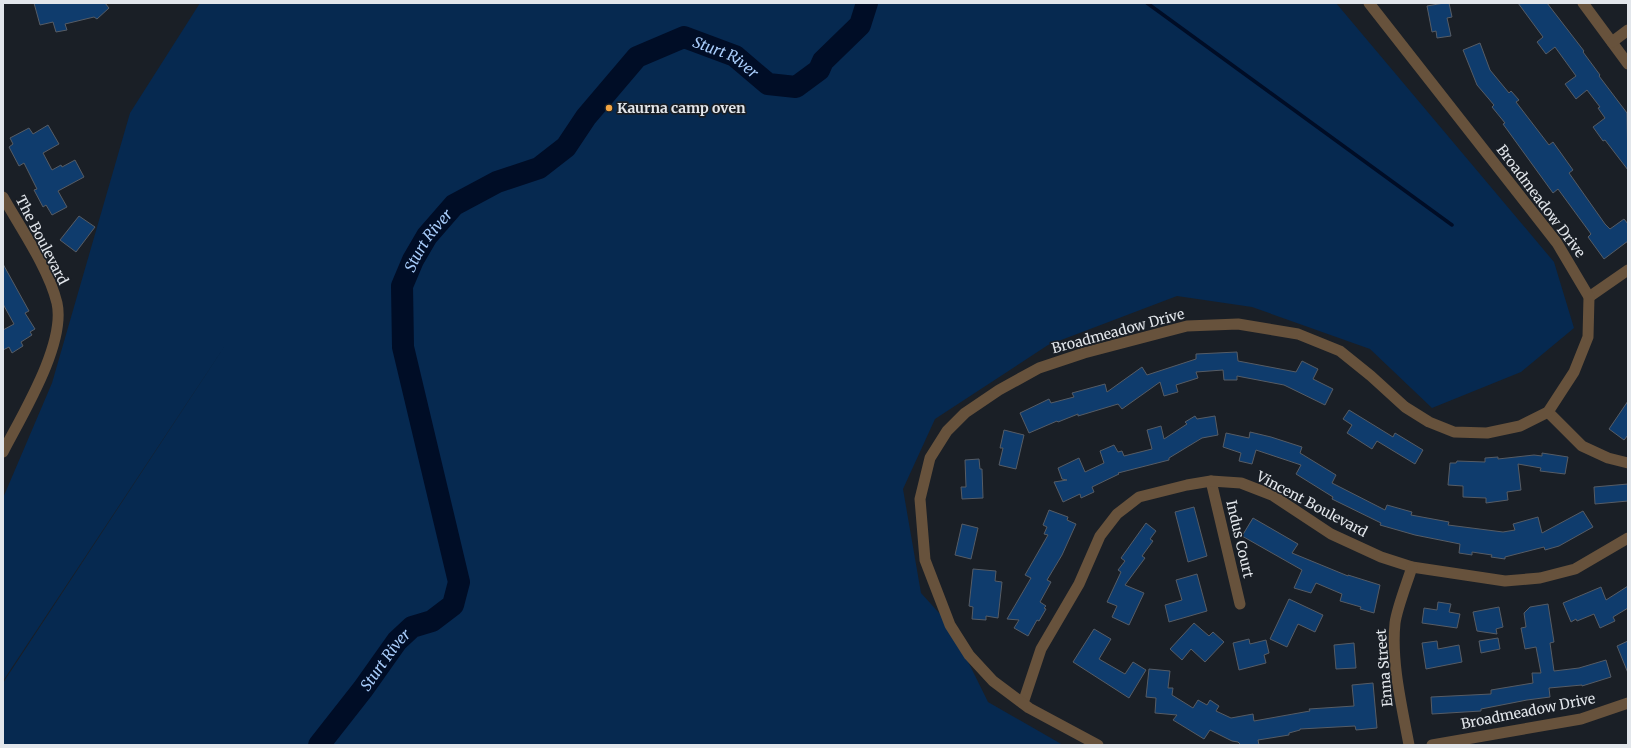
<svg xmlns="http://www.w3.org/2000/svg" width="1631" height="748" font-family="Merriweather,serif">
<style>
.green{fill:#062950}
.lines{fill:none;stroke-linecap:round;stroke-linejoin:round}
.stream{stroke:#000d26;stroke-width:3.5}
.river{stroke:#000d26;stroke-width:22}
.building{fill:#0f3c6d;stroke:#565c65}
.minor{stroke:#67523c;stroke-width:11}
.poi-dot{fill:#f3a442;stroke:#1a1f26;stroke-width:1.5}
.labels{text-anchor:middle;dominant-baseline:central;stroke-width:3.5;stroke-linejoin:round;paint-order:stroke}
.poi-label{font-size:14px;font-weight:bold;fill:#e2e6eb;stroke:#1a1f26;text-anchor:start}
.street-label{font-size:14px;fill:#e2e6eb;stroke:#1a1f26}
.water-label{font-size:15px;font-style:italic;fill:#a8cdfb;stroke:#1a1f26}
</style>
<rect width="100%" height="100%" fill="#1a1f26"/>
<polygon class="green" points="200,3 1336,3 1554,262 1574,328 1521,372 1432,408 1370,349 1252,307 1177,296 1048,345 935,419 903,489 921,593 950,625 988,702 1063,745 3,745 3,683 228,341 3,681 3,498 52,383 130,113"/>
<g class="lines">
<polyline class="stream" points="1147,3 1452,225"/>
<path class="river" id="s1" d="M319,745L363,689L397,641L412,627L432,621L453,605L459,582L403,347L402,286L413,260L427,236L454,205L497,182L539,168L566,147L586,117L637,57L684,37L735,56L768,84L796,87L819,70L823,61L860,25L867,3"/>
</g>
<g class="building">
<polygon points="34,3 105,3 109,8 97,19 94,17 65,24 67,30 56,32 53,22 40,25"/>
<polygon points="1444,3 1449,3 1452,17 1447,18 1451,36 1437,38 1436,31 1432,32 1427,6"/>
<polygon points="1518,3 1547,3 1584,51 1583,52 1600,75 1599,76 1627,113 1628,170 1605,140 1603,141 1593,127 1605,118 1598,108 1600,107 1587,90 1576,99 1565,84 1576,76 1555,47 1546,54 1537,42 1543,37"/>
<polygon points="1480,43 1490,70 1509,93 1511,91 1519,100 1516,102 1549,145 1553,142 1573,170 1569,173 1605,224 1610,229 1624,219 1628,224 1628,241 1604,259 1588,237 1591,234 1558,189 1553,193 1503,124 1505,123 1492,107 1494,105 1477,85 1463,50"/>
<polygon points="48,125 59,144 43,153 52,170 61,165 62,167 75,160 84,177 58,191 67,207 52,215 46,205 43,207 34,190 37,189 24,163 19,166 9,147 13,144 10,138 29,128 33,134"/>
<polygon points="79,216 95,227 76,252 60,240"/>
<polygon points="3,264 29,311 25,313 35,329 30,332 32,335 21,342 23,346 12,353 9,347 3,350 3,330 14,324 3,304"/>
<polygon points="1237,352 1238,361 1296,372 1302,361 1318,369 1313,379 1333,389 1325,405 1284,385 1237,376 1237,380 1224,380 1223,370 1196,372 1198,378 1176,385 1178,392 1164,396 1160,382 1122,409 1118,404 1078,416 1078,414 1058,422 1057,421 1029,433 1020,413 1049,399 1051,403 1074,397 1072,393 1105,384 1107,392 1142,367 1147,375 1196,359 1196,354"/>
<polygon points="1628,401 1628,435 1624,440 1609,429"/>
<polygon points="1349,410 1393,437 1395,433 1423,450 1415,464 1377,441 1372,449 1347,433 1352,425 1343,419"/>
<polygon points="1195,416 1197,419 1215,416 1218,435 1202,438 1169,458 1169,460 1118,473 1119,474 1092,487 1094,492 1081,498 1080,494 1063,502 1054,482 1067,480 1062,479 1058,468 1079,458 1085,472 1104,463 1100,451 1114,445 1118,452 1122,451 1124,456 1152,449 1147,430 1161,426 1164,439 1187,424 1185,422"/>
<polygon points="1004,430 1024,435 1016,469 999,465 1003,448 1000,448"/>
<polygon points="1250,432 1271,437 1302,447 1300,453 1336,475 1332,483 1385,510 1387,505 1412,512 1411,515 1449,522 1448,525 1503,532 1515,530 1513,524 1538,517 1542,533 1583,511 1593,527 1559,546 1545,550 1544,547 1505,557 1505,559 1491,557 1492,555 1472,552 1472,555 1459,553 1460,544 1415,535 1380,525 1381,523 1332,499 1333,497 1296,474 1301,465 1256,450 1252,464 1239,461 1241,453 1223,447 1226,433 1249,438"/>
<polygon points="1542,453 1568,457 1565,474 1540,471 1541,468 1518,464 1521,490 1507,492 1508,500 1486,503 1486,498 1463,497 1463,486 1448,485 1450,463 1456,463 1457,461 1485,462 1485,458 1498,457 1498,459 1534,455 1542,456"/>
<polygon points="979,459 980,469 982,469 983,498 962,499 961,487 966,487 965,460"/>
<polygon points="1628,484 1628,501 1595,504 1594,487"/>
<polygon points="1194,507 1207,556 1188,562 1175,512"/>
<polygon points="1049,510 1068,517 1067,520 1076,524 1062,555 1047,580 1051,582 1040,602 1046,606 1044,608 1046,609 1039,621 1037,620 1028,636 1014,628 1019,620 1007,619 1031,578 1025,575 1048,535 1044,534 1047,527 1043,525"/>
<polygon points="1253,518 1298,544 1292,553 1348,576 1348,575 1380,585 1374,613 1360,609 1361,607 1340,601 1342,594 1316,583 1311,593 1294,588 1302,570 1242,536"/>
<polygon points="1146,523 1156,531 1150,539 1153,541 1142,556 1145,558 1125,585 1144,593 1129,625 1112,617 1117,606 1107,602 1121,572 1118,570 1125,561 1121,558"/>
<polygon points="962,524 978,528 971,559 955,555"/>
<polygon points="973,569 996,571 995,581 1002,582 998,618 986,616 986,620 972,619 973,607 969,606"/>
<polygon points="1197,574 1207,611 1169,622 1165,605 1182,600 1176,580"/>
<polygon points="1628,586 1628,608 1613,617 1615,621 1600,628 1594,614 1577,621 1576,619 1571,622 1563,603 1601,587 1606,600"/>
<polygon points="1289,599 1323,615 1315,632 1298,624 1287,647 1270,639"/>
<polygon points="1438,602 1451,604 1449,612 1460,614 1457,628 1422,623 1424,608 1437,610"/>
<polygon points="1548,604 1554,642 1550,643 1554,671 1579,668 1606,660 1611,677 1582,686 1582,685 1549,688 1550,697 1527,700 1481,709 1481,711 1432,714 1431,697 1491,694 1491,690 1533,683 1532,673 1541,673 1536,647 1525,649 1521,628 1526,627 1524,613 1530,607"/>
<polygon points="1499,607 1503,627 1496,629 1497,634 1477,631 1473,612"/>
<polygon points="1194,623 1209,636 1213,632 1224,642 1205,662 1191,649 1182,660 1170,649"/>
<polygon points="1094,629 1111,639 1099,659 1125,674 1133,662 1146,670 1129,698 1073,662"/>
<polygon points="1498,638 1500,649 1481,653 1479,641"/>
<polygon points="1249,639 1250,644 1266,640 1269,653 1264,655 1266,663 1239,670 1233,643"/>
<polygon points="1437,641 1438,649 1459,645 1462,662 1426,669 1422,643"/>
<polygon points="1628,641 1628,673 1617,646"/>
<polygon points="1354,643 1356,668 1336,669 1334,645"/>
<polygon points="1149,669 1170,671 1168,688 1173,688 1172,695 1193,708 1198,700 1207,705 1210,700 1219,706 1216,711 1231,718 1253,714 1254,721 1310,711 1309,709 1354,706 1352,685 1373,683 1377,728 1356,730 1355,726 1300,729 1300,730 1289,733 1289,735 1258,740 1259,745 1241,745 1238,742 1232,741 1210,730 1204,739 1173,720 1177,715 1155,713 1156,698 1146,697"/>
</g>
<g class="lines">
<g class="minor">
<polyline points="1583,3 1628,64"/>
<polyline points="1612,42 1628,30"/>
<path d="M3,197C20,227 49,269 57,303C66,344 22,415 3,452"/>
<polyline points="1589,297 1628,270"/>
<polyline points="1548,412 1582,446 1608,458 1628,463"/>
<polyline points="1211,481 1240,604"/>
<polyline points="1023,703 1041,649 1079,584 1100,536 1117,514 1139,497 1187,485 1211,481 1241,483 1272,495 1331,534 1381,557 1412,567 1505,581 1540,578 1575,569 1628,538"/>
<polyline points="1098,745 1029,708 993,681 969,655 950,625 925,560 920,499 930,458 947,431 965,413 999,390 1039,368 1084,353 1187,326 1238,324 1298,334 1340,351 1371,376 1405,407 1429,422 1454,432 1487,433 1520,426 1548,412 1574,372 1588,337 1589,297 1557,243 1369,3"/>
<path d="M1409,745C1402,707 1391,662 1395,623C1397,608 1407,583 1412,567"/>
<polyline points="1432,745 1581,719 1628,703"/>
</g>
</g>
<circle class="poi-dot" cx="609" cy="108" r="4"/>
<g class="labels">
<g class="poi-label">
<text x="617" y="108">Kaurna camp oven</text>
</g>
<g class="street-label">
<text transform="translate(1541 201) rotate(53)">Broadmeadow Drive</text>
<text transform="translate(42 240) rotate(63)">The Boulevard</text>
<text transform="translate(1118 331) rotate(-15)">Broadmeadow Drive</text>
<text transform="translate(1312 504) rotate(28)">Vincent Boulevard</text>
<text transform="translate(1240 539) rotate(77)">Indus Court</text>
<text transform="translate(1384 668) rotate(-95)">Enna Street</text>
<text transform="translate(1528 711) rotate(-11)">Broadmeadow Drive</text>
</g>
<g class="water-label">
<text stroke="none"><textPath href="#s1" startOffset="961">Sturt River</textPath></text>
<text stroke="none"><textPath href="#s1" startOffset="577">Sturt River</textPath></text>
<text stroke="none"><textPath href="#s1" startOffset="108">Sturt River</textPath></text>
</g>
</g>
<rect width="1631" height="748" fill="none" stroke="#e2e6eb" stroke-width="8"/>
</svg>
